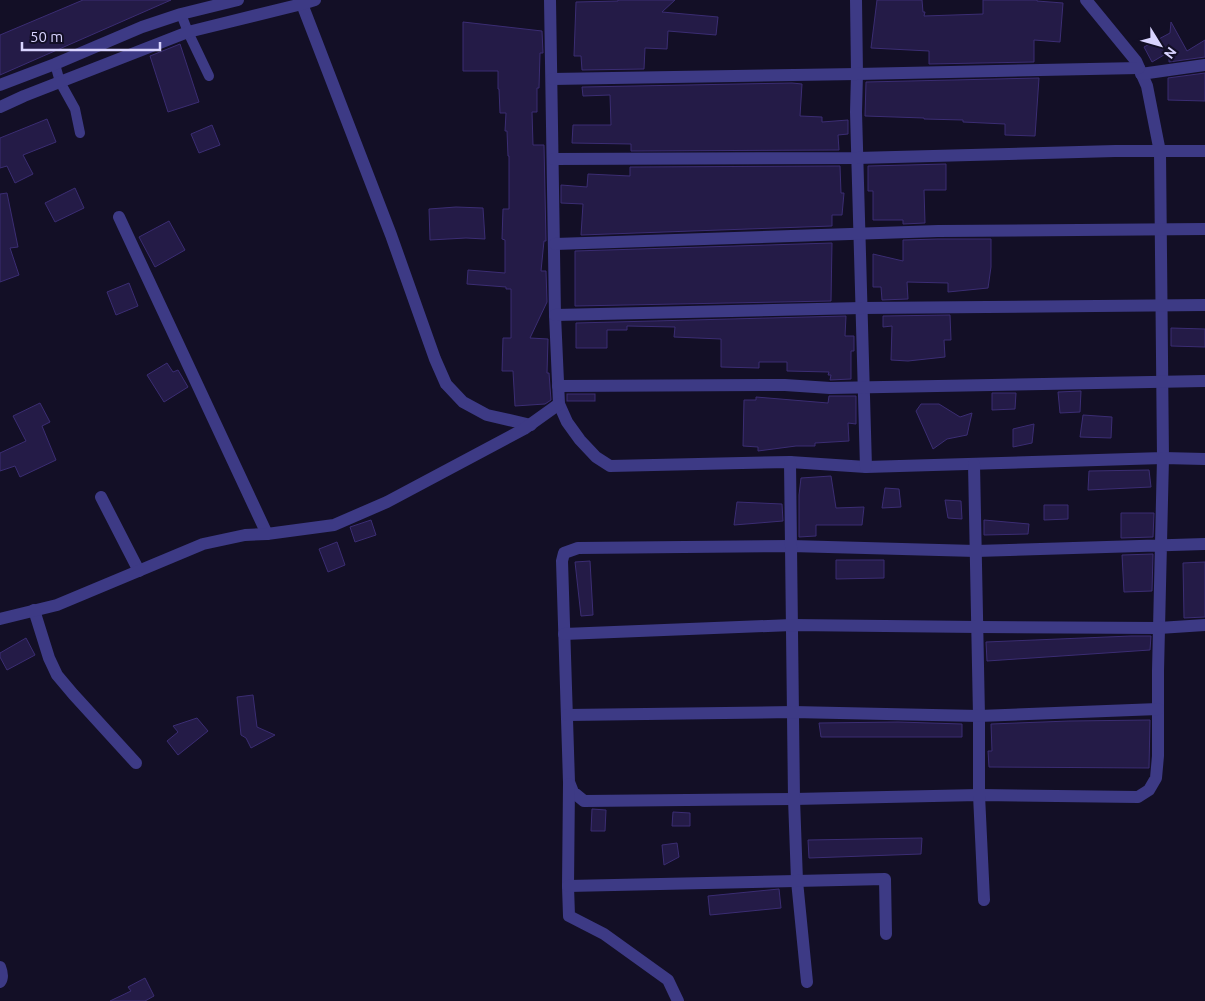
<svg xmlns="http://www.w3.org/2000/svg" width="1205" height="1001" font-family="Ubuntu,sans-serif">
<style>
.building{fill:#241b47;stroke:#3b2d73}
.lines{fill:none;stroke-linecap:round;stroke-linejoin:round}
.lane{stroke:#3d3a85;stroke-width:10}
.street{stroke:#3d3a85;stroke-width:12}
</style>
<rect width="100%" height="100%" fill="#130f26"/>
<g class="building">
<polygon points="83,0 171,0 0,75 0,35"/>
<polygon points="618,0 675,0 662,12 718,17 716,35 668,31 667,49 645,48 644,69 582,70 581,56 574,56 576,2 618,1"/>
<polygon points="877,0 922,0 923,12 925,12 924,16 983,14 983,0 1037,0 1037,1 1063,3 1060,42 1034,40 1034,62 929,64 929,51 871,48"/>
<polygon points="463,22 542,31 543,53 540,53 539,88 537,88 537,112 532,112 533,145 544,145 546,241 544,241 541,271 546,271 547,302 530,338 548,339 547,373 549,373 551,400 545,404 515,406 513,371 502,371 503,338 511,338 511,289 506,289 506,287 467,284 468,270 505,273 505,240 502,239 503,209 509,209 509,156 508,156 507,131 505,131 506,113 500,113 499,89 498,89 498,71 463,71"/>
<polygon points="1171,22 1187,51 1205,40 1205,57 1169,62 1169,52 1152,62 1144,47 1170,33"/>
<polygon points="180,44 199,102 168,112 150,56"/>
<polygon points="1205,73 1205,101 1168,100 1168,78"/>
<polygon points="1039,78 1035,136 1005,135 1005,124 963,122 963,120 924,119 924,118 865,116 866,82"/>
<polygon points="792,83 802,84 800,116 822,117 822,122 848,120 848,134 838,135 839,150 631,151 631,144 572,143 573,125 611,125 610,95 583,96 582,87"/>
<polygon points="47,119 56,142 23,155 33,174 15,183 7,166 0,168 0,138"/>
<polygon points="212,125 220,145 199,153 191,134"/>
<polygon points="946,164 946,190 924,190 925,223 903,224 903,220 873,220 873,191 868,191 868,166"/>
<polygon points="840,166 841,193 844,193 842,215 832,215 832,226 581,235 583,204 561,203 561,185 587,187 588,174 630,176 630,167"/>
<polygon points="75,188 84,208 55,222 45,203"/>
<polygon points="7,193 18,247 10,248 19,275 0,282 0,194"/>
<polygon points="456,207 483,208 485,239 466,238 430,240 429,209"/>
<polygon points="169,221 185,250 155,267 139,237"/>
<polygon points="938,239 991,239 991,267 988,288 948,292 948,283 907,282 908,299 882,300 881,287 873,287 873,254 903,261 903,240"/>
<polygon points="832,243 831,301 575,306 575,251"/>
<polygon points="129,283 138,306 116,315 107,292"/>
<polygon points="950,315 951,340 944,340 945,357 908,361 891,360 892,326 883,327 883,316"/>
<polygon points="846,316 845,336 854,336 854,351 851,351 851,379 830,380 831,375 828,375 829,372 787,371 787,362 759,362 759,368 721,367 721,339 674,337 675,327 627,326 627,330 607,330 607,348 576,348 576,323"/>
<polygon points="1171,328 1205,329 1205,347 1171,346"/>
<polygon points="167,363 173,372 178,370 188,387 164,402 147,375"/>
<polygon points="1081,391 1080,412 1060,413 1058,392"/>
<polygon points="992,393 1016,393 1015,409 992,410"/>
<rect x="567" y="394" width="28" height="7"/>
<polygon points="829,396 856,396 856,424 848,423 849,441 815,443 815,446 796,446 758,451 758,447 743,446 744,400 756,400 756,397 828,403"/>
<polygon points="40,403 50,422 42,426 56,460 20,477 15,466 0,471 0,453 26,441 13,416"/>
<polygon points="921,404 939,404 960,417 972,413 967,435 947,439 933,449 916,411"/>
<polygon points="1083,415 1112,417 1111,438 1080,437"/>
<polygon points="1034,424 1032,443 1013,447 1013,429"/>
<polygon points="1149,470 1151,487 1088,490 1089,471"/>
<polygon points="831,476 836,508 864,507 862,525 816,525 816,536 799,537 799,495 801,478"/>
<polygon points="885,488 899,489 901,507 882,508"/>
<polygon points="945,500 961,501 962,519 948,518"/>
<polygon points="737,502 782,504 783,521 734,525"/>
<polygon points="1044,505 1068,505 1068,519 1044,520"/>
<polygon points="1121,513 1154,513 1153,537 1121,538"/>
<polygon points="371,520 376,535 355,542 350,527"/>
<polygon points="984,520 1029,524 1028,534 984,535"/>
<polygon points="337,542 345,565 328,572 319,549"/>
<polygon points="1153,554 1152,591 1124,592 1122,555"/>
<polygon points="836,560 884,560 884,578 836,579"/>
<polygon points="590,561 593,615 581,616 575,562"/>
<polygon points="1205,562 1205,617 1184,618 1183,563"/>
<polygon points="1131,636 1151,636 1150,650 987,661 986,642"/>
<polygon points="26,638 35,655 7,670 0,657 0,653"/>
<polygon points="253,695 257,727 275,735 251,748 246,738 241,735 237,697"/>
<polygon points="197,718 208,731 178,755 167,741 178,732 173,726"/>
<polygon points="1150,720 1149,768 989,767 988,751 992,751 991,724 1069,721"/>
<polygon points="898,722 962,724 962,737 821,737 819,723"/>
<polygon points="592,809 606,810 605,831 591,831"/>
<polygon points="673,812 690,813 690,826 672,826"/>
<polygon points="922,838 921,854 809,858 808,840"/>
<polygon points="677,843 679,857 664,865 662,845"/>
<polygon points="779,889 781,908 710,915 708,896"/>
<polygon points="145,978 154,996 145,1001 110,1001 131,991 128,987"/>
</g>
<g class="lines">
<g class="lane">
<polyline points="181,14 188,32 209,76"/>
<polyline points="55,64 60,82 75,109 80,133"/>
</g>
<g class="street">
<polyline points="550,0 555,315 559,404 567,422 580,440 596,457 610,466 790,462 866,467 1163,458 1160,152 1147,86 1136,61 1086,0"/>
<polyline points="856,0 857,74 856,112 866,467"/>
<polyline points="302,4 391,235 435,359 446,384 463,402 487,415 531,425"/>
<polyline points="1141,74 1205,65"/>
<polyline points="552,79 857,74 1139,68"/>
<polyline points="0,85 55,64 142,27 181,14 238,0"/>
<polyline points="0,107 24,96 188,32 302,4 315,0"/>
<polyline points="553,159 857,158 1115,151 1205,151"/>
<polyline points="119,217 267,534"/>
<polyline points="555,244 938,231 1205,229"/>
<polyline points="555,315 862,308 1205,305"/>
<polyline points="558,386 785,385 830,388 1205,381"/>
<polyline points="1205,459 1163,458 1158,671 1158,756 1156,778 1149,790 1138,797 979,795 794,799 584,801 573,792 569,782 562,561 564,553 578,548 791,546 976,551 1205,544"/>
<polyline points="790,462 794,799 797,881 807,982"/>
<polyline points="974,464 979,716 979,795 984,900"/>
<polyline points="101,497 139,571"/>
<polyline points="34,610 49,658 57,675 73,694 136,763"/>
<polyline points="0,619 57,605 203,544 245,535 267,534 334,525 387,502 524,429 559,404"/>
<polyline points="564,634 792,625 978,627 1159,628 1205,625"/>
<polyline points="567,715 793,712 979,716 1158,709"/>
<polyline points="569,784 568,886 569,916 604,934 668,980 678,1001"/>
<polyline points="568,886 885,879 886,934"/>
<path d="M0,967C2,972 3,978 0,982"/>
</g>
</g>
<g transform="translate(1160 45) rotate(127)" stroke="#130f26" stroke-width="4" paint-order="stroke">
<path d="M0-4L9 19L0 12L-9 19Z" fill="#d9d4ff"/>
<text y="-8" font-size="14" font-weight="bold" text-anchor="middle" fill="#d9d4ff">N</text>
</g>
<path d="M22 42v8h138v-8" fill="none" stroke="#d9d4ff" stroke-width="2.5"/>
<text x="30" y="42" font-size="15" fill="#d9d4ff" stroke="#130f26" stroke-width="4" paint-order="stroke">50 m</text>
</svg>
